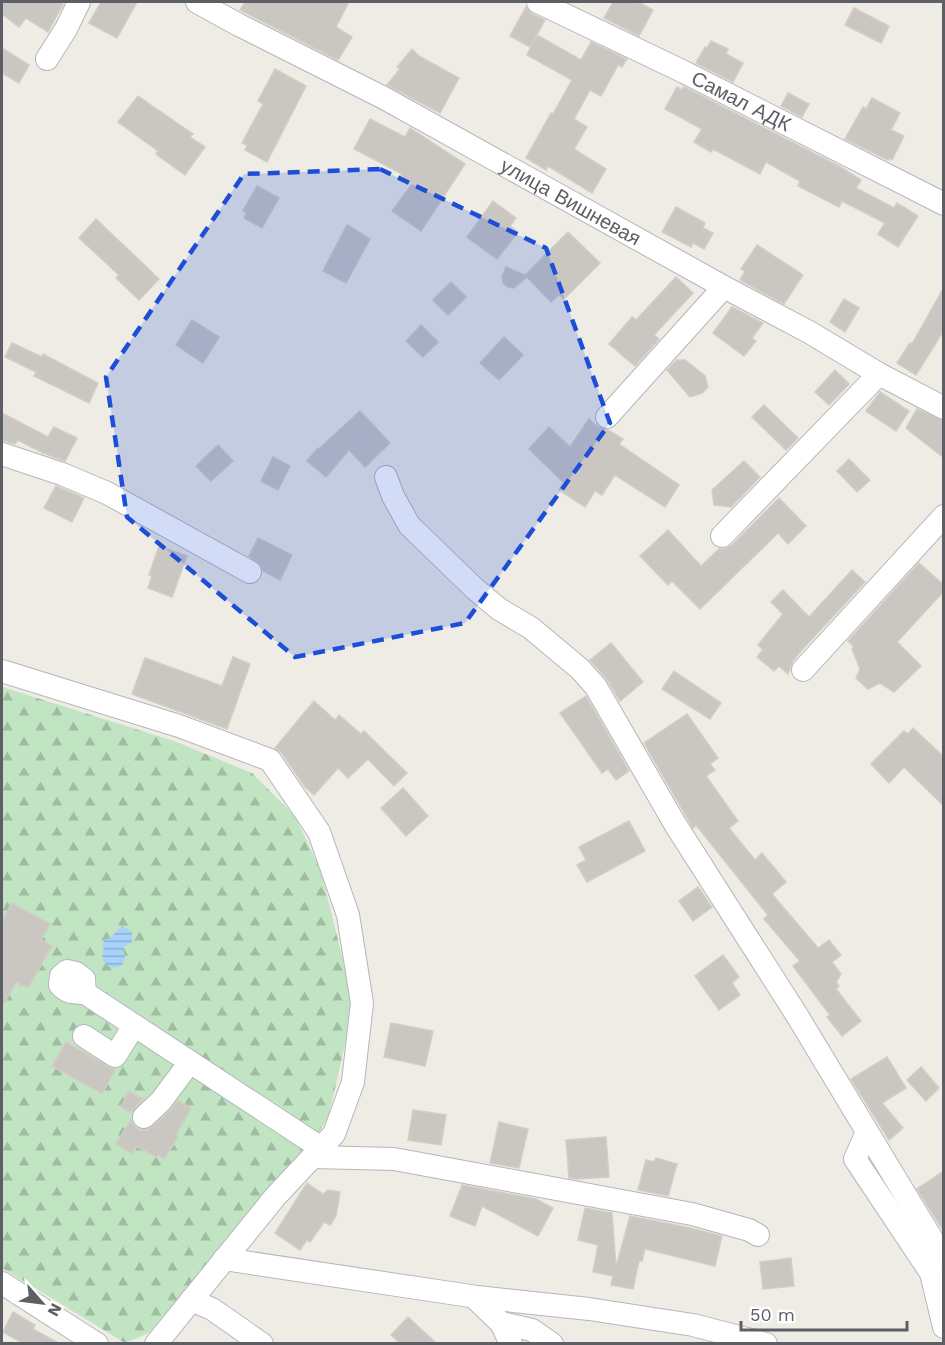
<svg xmlns="http://www.w3.org/2000/svg" width="945" height="1345" font-family="'Work Sans',sans-serif">
<style>
.forest{fill:url(#forest-firs)}
.water{fill:url(#water-rules)}
.building{fill:#cac6c1;stroke:#d2cec3;stroke-width:1.5}
.lines{fill:none;stroke-linecap:round;stroke-linejoin:round}
.minor-casing{stroke:#b4b6bb;stroke-width:24}
.minor{stroke:#fff;stroke-width:22}
.marked{fill:#1d4ed8;fill-opacity:0.2;stroke:#1d4ed8;stroke-width:4.5;stroke-dasharray:12 8;stroke-linejoin:round}
.labels{text-anchor:middle;dominant-baseline:central;stroke-width:5;stroke-linejoin:round;paint-order:stroke}
.street-label{font-size:20px;fill:#5c5f64;stroke:#fff}
</style>
<defs>
<pattern id="forest-firs" width="22" height="20" patternUnits="userSpaceOnUse" patternTransform="scale(1.5)"><rect width="22" height="20" fill="#c1e5c3"/><path d="M5 1l3.5 6h-7zM16 11l3.5 6h-7z" fill="#a0bda2"/></pattern>
<pattern id="water-rules" width="6" height="5" patternUnits="userSpaceOnUse" patternTransform="scale(1.5)"><rect width="6" height="5" fill="#a7d3fb"/><path d="M0 2.5h6" fill="none" stroke="#8baecf"/></pattern>
</defs>
<rect width="100%" height="100%" fill="#eeece4"/>
<polygon class="forest" points="2,687 174,741 252,773 295,816 321,871 354,1005 328,1119 311,1142 149,1333 125,1343 2,1268"/>
<path class="water" d="M122,926L132,932V942L123,948L125,957L122,965L116,968L109,967C103,961 100,957 104,948L102,945L105,939H109Z"/>
<g class="building">
<polygon points="2,2 59,2 63,4 48,32 26,18 19,27 2,14"/>
<polygon points="101,2 137,2 117,38 89,23"/>
<polygon points="245,2 349,2 336,27 352,37 338,60 240,10"/>
<polygon points="613,2 638,2 653,10 639,36 604,18"/>
<polygon points="526,7 532,14 545,20 530,47 510,36"/>
<polygon points="854,8 889,26 881,43 845,25"/>
<polygon points="537,35 581,60 591,42 627,59 622,67 618,65 601,96 590,90 574,119 587,127 574,149 606,169 592,193 548,166 546,170 526,158 551,113 553,114 572,80 527,55"/>
<polygon points="711,41 728,49 726,54 743,63 733,82 696,63 705,47 707,48"/>
<polygon points="2,48 29,65 19,83 2,73"/>
<polygon points="412,49 419,56 459,78 440,113 387,85 400,69 397,67"/>
<polygon points="275,69 306,86 267,162 245,150 247,145 242,143 263,104 258,101"/>
<polygon points="677,87 682,90 684,87 839,166 861,180 856,188 894,208 897,203 918,216 898,247 878,234 885,223 842,201 839,207 798,186 800,181 766,162 760,174 713,149 711,152 694,142 702,129 665,109"/>
<polygon points="788,93 809,104 802,117 781,106"/>
<polygon points="138,96 193,134 190,137 205,147 185,175 156,154 158,151 118,122"/>
<polygon points="872,98 900,113 891,130 904,136 892,160 889,158 888,160 845,139 863,107 866,109"/>
<polygon points="370,119 405,137 410,128 465,164 421,231 392,211 412,184 400,176 402,174 354,149"/>
<polygon points="257,186 279,198 262,228 244,218 247,213 243,211"/>
<polygon points="493,201 516,218 510,226 518,232 497,259 467,237"/>
<polygon points="676,207 705,223 703,228 713,233 704,249 693,243 691,247 662,232"/>
<polygon points="96,219 159,279 139,300 116,278 119,275 79,238"/>
<polygon points="347,225 370,239 346,283 323,271"/>
<polygon points="568,232 600,263 564,299 559,295 551,302 527,277 514,288 508,287 503,283 502,277 506,267 525,275"/>
<polygon points="757,245 803,275 784,304 740,280 745,271 741,269"/>
<polygon points="676,277 693,293 654,335 659,339 635,366 609,344 632,317 636,320"/>
<polygon points="451,282 466,297 448,315 433,300"/>
<polygon points="944,287 944,330 916,375 897,363 910,343 912,344"/>
<polygon points="844,299 859,308 845,332 830,322"/>
<polygon points="732,307 763,323 752,338 756,341 744,356 713,333"/>
<polygon points="192,320 219,337 203,363 176,345"/>
<polygon points="421,325 438,342 423,357 406,341"/>
<polygon points="504,337 523,355 499,380 480,363"/>
<polygon points="12,343 42,357 43,354 98,383 89,403 34,376 36,372 5,357"/>
<polygon points="677,360 685,360 705,376 708,387 702,393 690,397 667,370"/>
<polygon points="835,370 849,384 829,405 815,392"/>
<polygon points="880,392 909,411 896,431 866,411"/>
<polygon points="764,405 798,438 786,450 752,417"/>
<polygon points="917,409 944,421 944,458 906,428"/>
<polygon points="360,411 390,443 365,467 349,450 326,477 307,461 318,448 319,449"/>
<polygon points="2,413 48,437 54,427 77,438 65,461 43,453 18,440 15,444 4,441 2,440"/>
<polygon points="589,419 598,427 608,430 623,439 619,444 679,485 665,507 615,475 602,495 595,491 585,507 559,490 564,483 529,449 549,427 570,447"/>
<polygon points="218,445 233,461 211,481 196,466"/>
<polygon points="273,457 290,466 278,490 261,481"/>
<polygon points="849,459 870,480 857,492 837,471"/>
<polygon points="744,461 760,477 731,507 714,505 712,490"/>
<polygon points="56,486 84,498 72,522 44,508"/>
<polygon points="779,498 806,526 788,544 778,533 700,609 672,581 668,585 640,556 668,530 701,566 719,549 725,549 732,545"/>
<polygon points="258,538 292,555 280,580 263,571 261,565 249,556"/>
<polygon points="159,546 187,556 172,597 148,588 152,576 149,575"/>
<polygon points="919,563 944,585 944,591 897,642 921,666 894,692 880,683 868,689 856,678 860,669 852,649 854,647 848,641"/>
<polygon points="852,570 865,582 800,652 793,661 788,674 779,666 774,671 757,657 763,650 758,645 783,614 771,602 783,590 809,617"/>
<polygon points="611,643 643,682 620,701 606,678 590,660"/>
<polygon points="233,657 250,664 227,729 132,694 145,658 222,686"/>
<polygon points="674,671 721,703 710,719 662,689"/>
<polygon points="586,696 629,771 616,780 608,769 602,773 560,713"/>
<polygon points="314,701 335,720 339,715 361,734 364,731 407,773 394,786 368,759 348,778 338,768 314,795 305,787 281,752 275,748"/>
<polygon points="687,714 718,758 710,764 715,770 706,776 738,821 729,828 755,860 762,853 786,882 772,894 818,948 829,940 841,955 832,962 841,974 836,982 839,986 836,989 861,1021 842,1036 827,1017 830,1015 793,966 800,961 764,919 768,915 696,825 693,828 644,743"/>
<polygon points="913,728 944,757 944,806 904,767 889,783 871,764 904,731 908,734"/>
<polygon points="403,788 428,816 406,836 381,808"/>
<polygon points="629,821 645,851 587,882 577,865 586,860 579,847"/>
<polygon points="698,887 712,907 693,921 679,901"/>
<polygon points="12,903 50,924 41,940 52,946 28,988 16,982 2,1007 2,921"/>
<polygon points="723,955 739,977 732,983 740,995 719,1010 695,976"/>
<polygon points="391,1023 433,1031 425,1066 384,1057"/>
<polygon points="66,1042 115,1070 102,1094 52,1066"/>
<polygon points="887,1057 906,1088 882,1103 903,1128 889,1140 851,1079"/>
<polygon points="921,1067 939,1088 926,1101 907,1080"/>
<polygon points="129,1091 143,1099 131,1113 121,1107"/>
<polygon points="178,1101 191,1108 176,1135 178,1137 164,1159 158,1155 157,1158 137,1146 132,1154 116,1144 131,1120 134,1126 140,1130 148,1130 170,1111"/>
<polygon points="413,1110 446,1115 441,1145 408,1140"/>
<polygon points="499,1122 528,1129 519,1168 490,1163"/>
<polygon points="606,1137 609,1177 577,1179 569,1178 566,1140"/>
<polygon points="656,1158 677,1164 668,1196 638,1190 646,1160 654,1162"/>
<polygon points="944,1171 944,1232 917,1189"/>
<polygon points="307,1183 323,1194 328,1190 340,1192 336,1216 330,1225 324,1222 310,1242 307,1240 300,1250 275,1233"/>
<polygon points="462,1185 536,1199 553,1208 538,1236 482,1206 475,1226 450,1216"/>
<polygon points="585,1208 612,1213 616,1267 630,1216 686,1227 722,1236 715,1266 645,1249 642,1261 639,1261 633,1289 611,1285 613,1276 593,1272 598,1245 578,1240"/>
<polygon points="791,1258 794,1286 763,1289 760,1262"/>
<polygon points="13,1312 35,1325 33,1329 60,1344 24,1344 3,1332"/>
<polygon points="408,1317 437,1344 401,1344 391,1335"/>
</g>
<g class="lines">
<g class="minor-casing">
<g id="minor">
<path id="s1" d="M197,2L239,25L384,98L724,287L809,332L879,374L944,408"/>
<path id="s2" d="M538,2L684,72L944,204"/>
<polyline points="47,59 66,29 79,2"/>
<polyline points="607,417 724,287"/>
<polyline points="2,454 62,474 107,493 250,572"/>
<polyline points="386,477 393,496 409,525 475,589 499,609 531,628 580,669 596,687 675,824 798,1017 944,1259"/>
<polyline points="722,536 879,374"/>
<polyline points="803,670 944,516"/>
<polyline points="2,671 179,726 270,760 319,832 348,915 362,1003 353,1082 334,1134 275,1197 156,1344"/>
<path d="M85,993C73,992 68,994 60,985L61,976L67,971L76,973L84,979L85,993L321,1148"/>
<polyline points="84,1036 115,1056 134,1026"/>
<polyline points="144,1117 161,1101 190,1062"/>
<polyline points="867,1132 855,1159 931,1273 944,1327"/>
<polyline points="313,1157 394,1159 459,1171 692,1214 749,1230 758,1235"/>
<polyline points="224,1259 477,1297 589,1309 693,1325 766,1344"/>
<polyline points="2,1283 97,1344"/>
<polyline points="474,1297 501,1323 511,1344"/>
<polyline points="191,1300 212,1309 262,1344"/>
<polyline points="501,1323 532,1330 552,1344"/>
</g>
</g>
<use href="#minor" class="minor"/>
</g>
<path class="marked" d="M380,169L546,248L610,423L465,623L295,657L127,517L106,377L244,174Z"/>
<g class="labels">
<g class="street-label">
<text stroke="none"><textPath href="#s2" startOffset="226">Самал АДК</textPath></text>
<text stroke="none"><textPath href="#s1" startOffset="424">улица Вишневая</textPath></text>
</g>
</g>
<rect width="945" height="1345" fill="none" stroke="#5c5f64" stroke-width="6"/>
<g transform="translate(42 1303) rotate(118)" stroke="#ffffff" stroke-width="4.5" paint-order="stroke">
<path d="M0-4.5L10 22L0 15L-10 22Z" fill="#5c5f64"/>
<text y="-9" font-size="16" font-weight="bold" text-anchor="middle" fill="#5c5f64">N</text>
</g>
<path d="M741 1321v9h166v-9" fill="none" stroke="#5c5f64" stroke-width="3"/>
<text x="750" y="1321" font-size="18" fill="#5c5f64" stroke="#ffffff" stroke-width="4.5" paint-order="stroke">50 m</text>
</svg>
